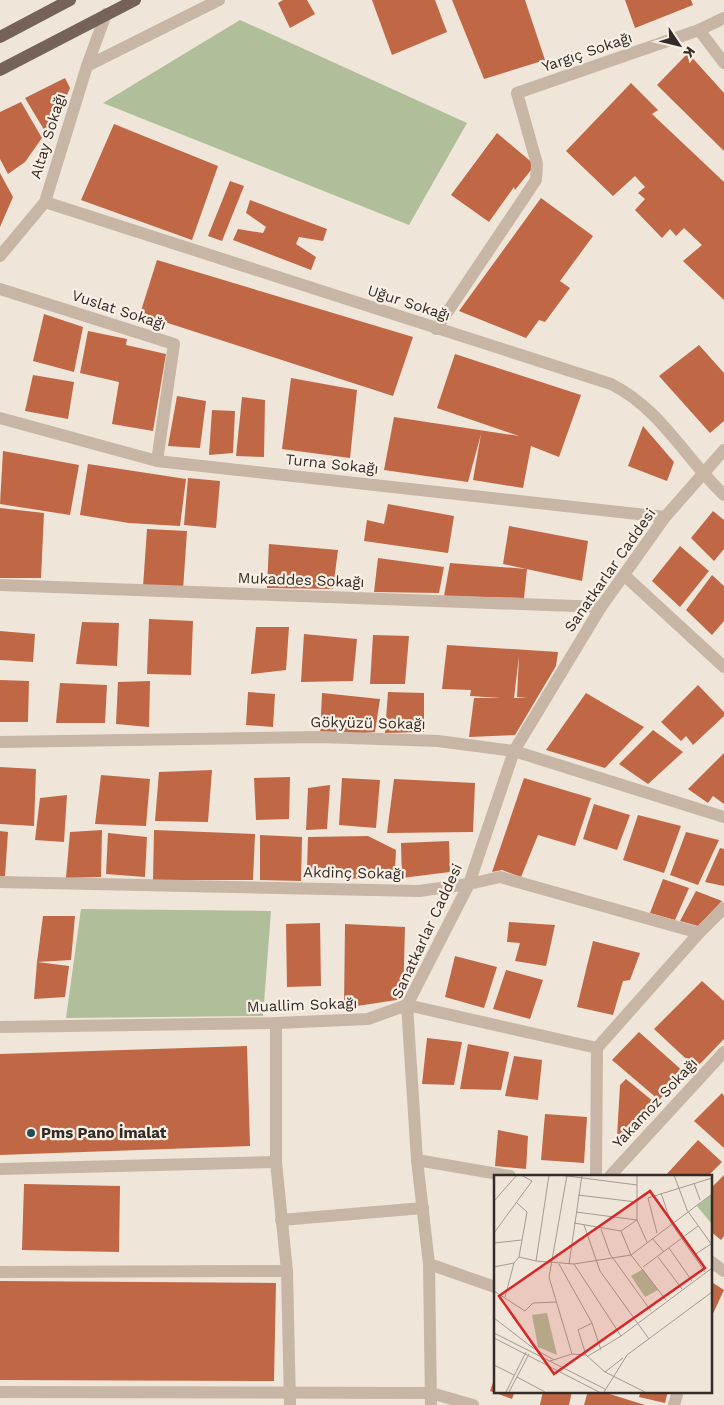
<svg xmlns="http://www.w3.org/2000/svg" width="724" height="1405" font-family="'Work Sans',sans-serif">
<style>
.green{fill:#b1be9a}
.building{fill:#c06746;fill-rule:evenodd}
.lines{fill:none;stroke-linecap:round;stroke-linejoin:round}
.minor{stroke:#c7b6a5;stroke-width:12}
.major{stroke:#756258;stroke-width:12}
.poi-dot{fill:#1e4e52;stroke:#f8efe5;stroke-width:2}
.labels{text-anchor:middle;dominant-baseline:central;stroke-width:4.5;stroke-linejoin:round;paint-order:stroke}
.street-label{font-size:15px;fill:#332b26;stroke:#f8efe5}
.poi-label{font-size:15px;font-weight:bold;fill:#332b26;stroke:#f8efe5;text-anchor:start}
.inset-road{fill:none;stroke:#a49b91;stroke-width:1}
.view{fill:#d62828;fill-opacity:0.15;stroke:#d62828;stroke-width:2.5}
.inset-edge{fill:none;stroke:#332b26;stroke-width:2.5}
</style>
<rect width="100%" height="100%" fill="#f0e5d9"/>
<g class="green">
<polygon points="240,20 467,123 409,225 103,103"/>
<polygon points="81,909 271,911 263,1016 66,1018"/>
</g>
<g class="building">
<polygon points="283,0 307,0 315,14 290,28 278,3"/>
<polygon points="372,0 435,0 447,32 392,55"/>
<polygon points="452,0 525,0 545,60 484,79"/>
<polygon points="625,0 691,0 693,5 635,28"/>
<polygon points="688,53 724,93 724,151 657,85"/>
<polygon points="65,78 70,88 49,138 25,98"/>
<polygon points="631,83 658,110 652,114 724,182 724,300 683,261 702,245 684,228 676,236 670,229 662,238 635,210 645,199 638,193 645,187 635,176 613,196 566,151"/>
<polygon points="21,102 42,138 25,162 8,174 0,159 0,112"/>
<polygon points="114,124 218,166 192,240 81,200"/>
<polygon points="497,133 535,165 515,190 514,187 489,222 451,195"/>
<polygon points="0,173 13,197 0,227"/>
<polygon points="230,181 244,186 222,241 208,236"/>
<polygon points="541,198 593,236 560,281 570,288 545,322 539,320 526,338 459,311"/>
<polygon points="250,200 327,229 323,241 299,237 296,244 316,257 311,270 233,240 238,229 263,233 266,227 246,213"/>
<polygon points="157,260 413,337 393,396 140,314"/>
<polygon points="44,314 83,327 74,372 33,361"/>
<polygon points="88,331 127,339 126,345 166,354 153,431 112,424 119,382 80,373"/>
<polygon points="699,345 724,373 724,421 710,433 659,376"/>
<polygon points="455,354 581,395 559,457 531,446 523,488 473,480 481,434 468,482 384,470 394,417 519,436 437,408"/>
<polygon points="33,375 74,382 68,419 25,411"/>
<polygon points="291,378 357,390 350,458 282,449"/>
<polygon points="177,396 206,401 200,448 168,446"/>
<polygon points="242,397 265,400 264,457 236,456"/>
<polygon points="212,410 235,411 233,453 209,455"/>
<polygon points="643,426 674,462 667,481 628,466"/>
<polygon points="3,451 79,465 70,515 0,504"/>
<polygon points="88,464 186,479 180,526 129,523 80,515"/>
<polygon points="188,478 220,481 216,528 184,525"/>
<polygon points="388,504 454,516 448,553 364,541 367,520 384,524"/>
<polygon points="0,508 44,513 41,578 0,578"/>
<polygon points="713,511 724,520 724,549 714,561 691,538"/>
<polygon points="509,526 588,541 582,581 503,564"/>
<polygon points="147,529 187,531 183,590 143,587"/>
<polygon points="269,544 338,550 333,589 267,588"/>
<polygon points="680,546 709,571 680,607 652,581"/>
<polygon points="378,558 444,567 439,593 374,592"/>
<polygon points="450,563 527,569 524,598 444,596"/>
<polygon points="712,575 724,586 724,621 712,635 686,610"/>
<polygon points="149,619 193,621 191,675 147,674"/>
<polygon points="82,622 119,623 117,666 76,664"/>
<polygon points="256,627 289,627 286,670 251,674"/>
<polygon points="0,631 35,634 33,662 0,660"/>
<polygon points="304,634 357,639 353,681 301,682"/>
<polygon points="373,635 409,636 405,684 370,684"/>
<path d="M447,645L558,652L556,666L515,735L469,737L474,698H501L470,696L471,690L442,689ZM519,656L517,697L527,698H514Z"/>
<polygon points="0,680 29,681 28,722 0,722"/>
<polygon points="150,681 149,727 116,724 118,682"/>
<polygon points="60,683 107,685 105,723 56,723"/>
<polygon points="698,685 724,712 724,716 693,745 686,736 681,741 661,722"/>
<polygon points="248,692 275,694 273,727 246,725"/>
<polygon points="388,692 424,693 424,732 385,733"/>
<polygon points="322,693 380,699 375,732 320,737"/>
<polygon points="586,693 644,727 605,768 546,750"/>
<polygon points="653,730 683,752 648,784 619,764"/>
<polygon points="724,753 724,804 713,796 708,803 688,789"/>
<polygon points="0,767 36,769 34,826 0,824"/>
<polygon points="212,770 208,822 155,821 159,772"/>
<polygon points="101,775 150,779 146,826 95,824"/>
<polygon points="290,777 289,819 256,820 254,778"/>
<polygon points="342,778 380,780 376,828 339,825"/>
<polygon points="524,778 591,798 575,846 538,835 521,877 502,870 492,872"/>
<polygon points="394,779 475,783 473,832 387,833"/>
<polygon points="330,785 327,829 306,830 308,788"/>
<polygon points="67,795 64,842 35,840 40,798"/>
<polygon points="594,804 630,815 617,850 583,839"/>
<polygon points="638,815 681,826 664,873 623,860"/>
<polygon points="102,830 101,877 66,878 70,832"/>
<polygon points="154,830 255,834 253,880 153,880"/>
<polygon points="0,831 8,832 5,876 0,876"/>
<polygon points="686,832 719,840 698,885 670,875"/>
<polygon points="108,833 147,837 145,877 106,874"/>
<polygon points="260,835 302,837 301,881 260,880"/>
<polygon points="368,836 396,850 395,870 383,870 380,878 331,879 331,868 307,870 308,837"/>
<polygon points="449,841 450,872 402,878 401,843"/>
<polygon points="720,848 724,849 724,886 705,882"/>
<polygon points="663,879 689,888 675,920 650,913"/>
<polygon points="696,891 722,901 698,926 680,921"/>
<polygon points="43,916 75,916 71,960 37,962"/>
<polygon points="509,922 555,925 546,966 515,961 520,943 507,942"/>
<polygon points="320,923 321,986 287,987 286,924"/>
<polygon points="345,924 405,927 403,999 344,1008"/>
<polygon points="593,941 640,953 630,980 623,981 613,1015 577,1007"/>
<polygon points="455,956 497,967 484,1008 445,997"/>
<polygon points="37,962 69,966 65,997 34,999"/>
<polygon points="506,970 543,980 530,1019 493,1009"/>
<polygon points="702,981 724,1001 724,1039 696,1068 654,1029"/>
<polygon points="639,1032 685,1073 659,1100 612,1060"/>
<polygon points="427,1038 462,1042 454,1085 422,1084"/>
<polygon points="468,1044 509,1052 501,1090 460,1089"/>
<polygon points="247,1046 250,1146 0,1155 0,1054"/>
<polygon points="514,1056 542,1060 538,1100 505,1096"/>
<polygon points="626,1079 660,1107 627,1142 617,1137 620,1085"/>
<polygon points="722,1093 724,1096 724,1148 694,1121"/>
<polygon points="545,1114 587,1117 584,1163 541,1160"/>
<polygon points="498,1130 528,1136 526,1169 495,1166"/>
<polygon points="698,1140 722,1162 708,1176 665,1176"/>
<polygon points="724,1175 724,1236 721,1240 710,1231 710,1189"/>
<polygon points="24,1184 120,1186 119,1252 22,1250"/>
<polygon points="0,1281 276,1283 274,1381 0,1380"/>
<polygon points="710,1281 724,1290 710,1320"/>
<polygon points="495,1377 495,1391 515,1391 512,1399 490,1391"/>
<polygon points="543,1391 572,1391 569,1405 540,1405"/>
<polygon points="588,1391 600,1391 645,1405 584,1405"/>
<polygon points="641,1391 668,1391 665,1403 639,1397"/>
</g>
<g class="lines">
<g class="minor">
<polyline points="699,30 724,63"/>
<polyline points="87,66 219,0"/>
<path d="M45,202L611,384C661,409 684,457 724,495"/>
<polyline points="0,256 45,202 87,66 106,14"/>
<polyline points="0,289 174,344 157,461"/>
<polyline points="436,329 536,180 537,164 517,93 699,30 724,18"/>
<polyline points="0,418 157,461 665,517"/>
<polyline points="624,575 724,667"/>
<polyline points="0,585 601,607"/>
<polyline points="0,742 320,737 438,741 514,751 724,817"/>
<polyline points="0,882 419,891 469,884 500,877 699,933"/>
<polyline points="276,1023 276,1162 287,1271 290,1405"/>
<polyline points="0,1027 276,1023 368,1019 407,1005 597,1048"/>
<polyline points="417,1160 510,1176"/>
<polyline points="0,1169 276,1162"/>
<polyline points="596,1176 597,1048 699,933 724,908"/>
<polyline points="610,1176 724,1052"/>
<polyline points="281,1220 423,1208"/>
<polyline points="710,1261 724,1271"/>
<polyline points="429,1264 495,1287"/>
<polyline points="0,1272 287,1271"/>
<polyline points="0,1392 431,1393 473,1405"/>
<polyline points="431,1405 429,1264 417,1160 407,1005 469,884 514,751 601,607 665,517 724,450"/>
<polyline points="674,1405 678,1391"/>
</g>
<g class="major">
<polyline points="0,37 70,0"/>
<polyline points="0,70 135,0"/>
</g>
</g>
<circle class="poi-dot" cx="31" cy="1133" r="5"/>
<g class="labels">
<g class="street-label">
<text transform="translate(587 52) rotate(-19)">Yargıç Sokağı</text>
<text transform="translate(48 136) rotate(-73)">Altay Sokağı</text>
<text transform="translate(409 303) rotate(18)">Uğur Sokağı</text>
<text transform="translate(119 310) rotate(18)">Vuslat Sokağı</text>
<text transform="translate(332 464) rotate(6)">Turna Sokağı</text>
<text transform="translate(610 570) rotate(-55)">Sanatkarlar Caddesi</text>
<text transform="translate(301 580) rotate(2)">Mukaddes Sokağı</text>
<text transform="translate(368 723) rotate(1)">Gökyüzü Sokağı</text>
<text transform="translate(354 873) rotate(1)">Akdinç Sokağı</text>
<text transform="translate(427 931) rotate(-65)">Sanatkarlar Caddesi</text>
<text transform="translate(302 1005) rotate(-2)">Muallim Sokağı</text>
<text transform="translate(655 1103) rotate(-47)">Yakamoz Sokağı</text>
</g>
<g class="poi-label">
<text x="41" y="1133">Pms Pano İmalat</text>
</g>
</g>
<g transform="translate(494 1175)">
<rect width="218" height="218" fill="#f0e5d9"/>
<path d="M217,20V48L203,31ZM149,94L164,115L151,122L137,101ZM53,138L63,180L44,172L38,140Z" fill="#b1be9a"/>
<path class="inset-road" d="M66,0L143,10M73,0L55,102L78,179M143,0V45L153,67M180,0L193,35L218,70M200,8L206,25M167,18L177,48L211,97M84,20L142,27M0,26L23,0M82,37L143,45M80,48L127,56L143,45M90,50L106,96L155,164M107,54L116,79L157,136M127,56L137,80L172,125M0,58L38,6L27,0M163,58L154,23L218,3M158,63L170,77M0,68L28,65M175,73L198,106M200,80L217,69M25,82L42,86L55,0M164,82L188,114M42,86L80,89L137,80L218,19M65,89L98,148L107,175M75,89L88,0M80,89L127,161M0,92L20,88L25,82L33,37L23,28M149,92L204,51M0,116L31,136L39,128L62,127M11,122L20,88M0,143L39,173L60,185M0,158L111,214M0,163L105,217M92,180L84,155L98,148M94,181L127,161L218,93M56,186L78,179L92,180L111,197L151,217M0,190L20,200M111,197L129,183M23,202L51,217M12,217L32,177M15,217L35,179M110,217L133,180L218,117"/>
<path class="view" d="M156,16L211,93L60,199L5,121Z"/>
<rect width="218" height="218" class="inset-edge"/>
</g>
<g transform="translate(679 45) rotate(125)" stroke="#f8efe5" stroke-width="4" paint-order="stroke">
<path d="M0-4L9 19L0 12L-9 19Z" fill="#332b26"/>
<text y="-8" font-size="14" font-weight="bold" text-anchor="middle" fill="#332b26">K</text>
</g>
</svg>
